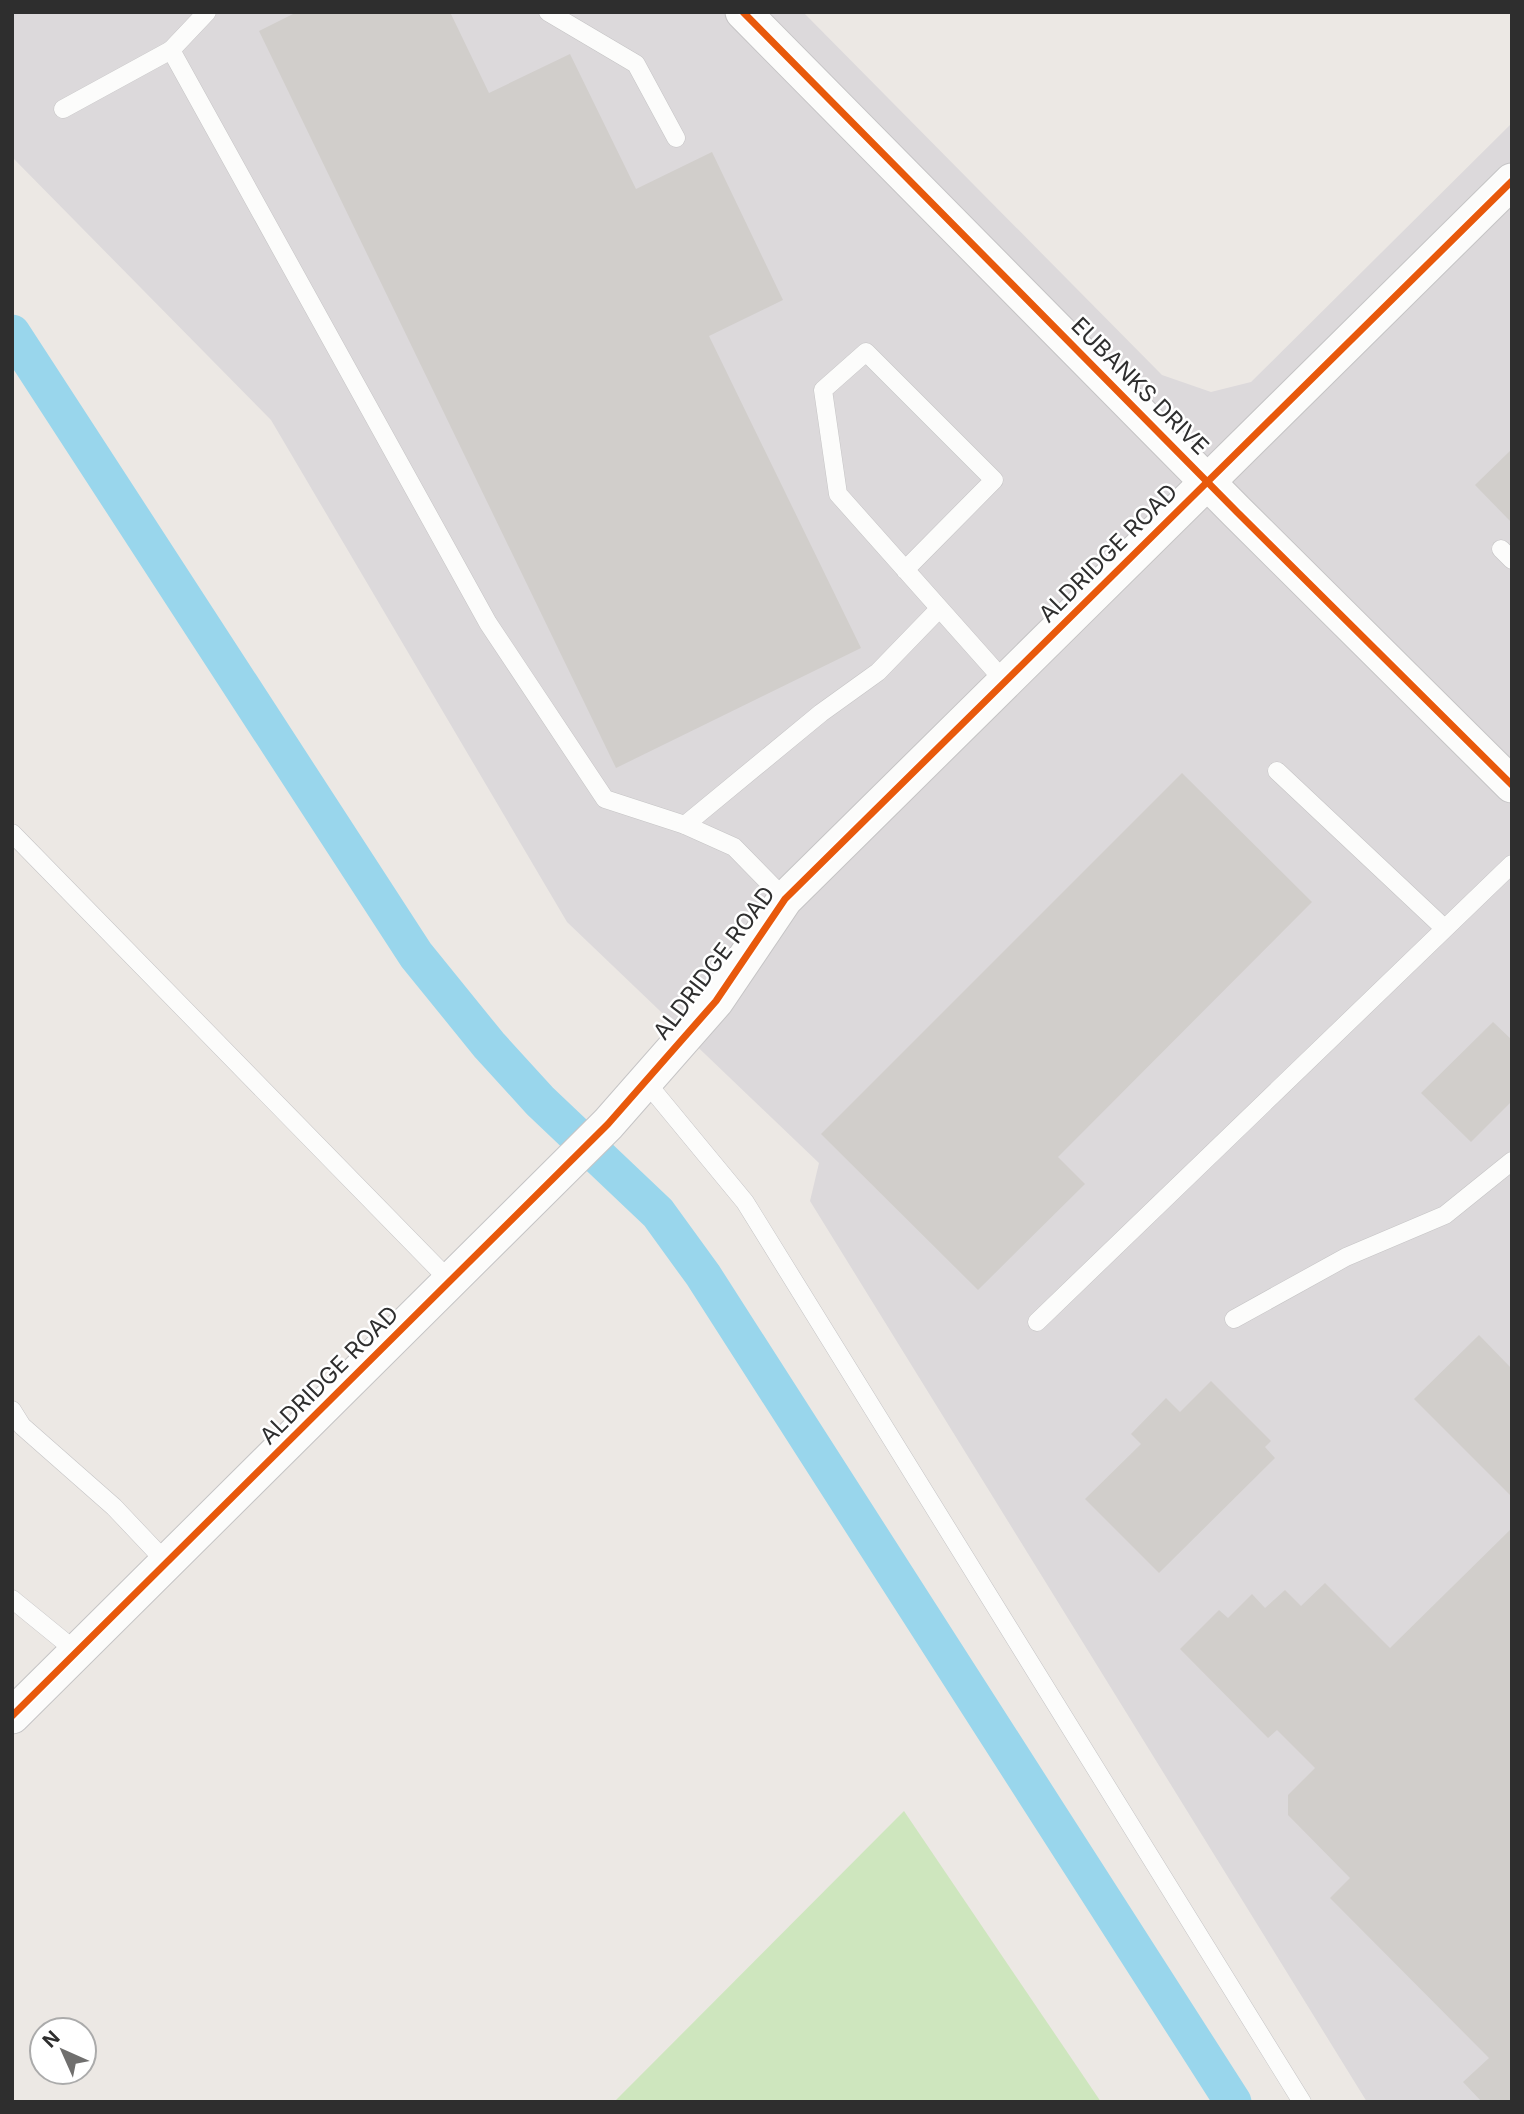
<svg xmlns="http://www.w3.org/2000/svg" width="1524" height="2114" font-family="Inter,sans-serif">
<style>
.industrial{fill:#dcd9db}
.green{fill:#cee6be}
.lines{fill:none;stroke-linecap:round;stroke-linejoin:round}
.canal{stroke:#99d6ec;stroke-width:37}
.building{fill:#d1cecb}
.lane-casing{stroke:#c5c4c5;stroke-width:19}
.street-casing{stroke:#c5c4c5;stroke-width:37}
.lane{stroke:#fcfcfb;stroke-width:18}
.street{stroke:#fcfcfb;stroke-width:35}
.cycleway-casing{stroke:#fff;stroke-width:11}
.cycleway{stroke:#e8590c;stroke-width:7}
.labels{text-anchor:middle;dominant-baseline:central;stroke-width:5;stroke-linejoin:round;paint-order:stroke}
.street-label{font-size:23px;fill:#2e2e2e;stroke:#fff}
</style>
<rect width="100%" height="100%" fill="#ece8e4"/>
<polygon class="industrial" points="12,12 803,12 1162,375 1211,392 1251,382 1512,123 1512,2102 1367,2102 810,1201 819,1163 567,922 271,420 12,157"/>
<polygon class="green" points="904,1811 1101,2102 614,2102"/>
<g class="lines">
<polyline class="canal" points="12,333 416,955 489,1045 540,1101 658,1213 703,1275 1233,2102"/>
</g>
<g class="building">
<polygon points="297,12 450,12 489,93 570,54 636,189 712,152 783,300 709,336 861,648 616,768 259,31"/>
<polygon points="1512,449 1512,523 1475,485"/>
<polygon points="1182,773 1312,902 1058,1157 1085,1184 978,1290 821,1134"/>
<polygon points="1493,1022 1512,1040 1512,1101 1471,1142 1421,1093"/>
<polygon points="1479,1335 1512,1369 1512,1497 1414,1399"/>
<polygon points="1211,1381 1271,1441 1265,1447 1275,1458 1159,1573 1085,1499 1141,1444 1131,1434 1166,1398 1180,1412"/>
<polygon points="1512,1528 1512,2102 1482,2102 1463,2082 1489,2058 1330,1898 1350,1878 1288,1815 1288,1795 1315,1768 1277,1730 1268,1738 1180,1649 1219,1610 1228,1618 1252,1594 1265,1608 1285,1590 1301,1606 1325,1583 1390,1648"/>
</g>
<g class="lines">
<g class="lane-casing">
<g id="lane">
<polyline points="207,12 171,50 488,623 605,799 685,825 734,847 785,899"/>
<polyline points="548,12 636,64 676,138"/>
<polyline points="63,109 171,50"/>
<polyline points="1501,549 1512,560"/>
<polyline points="905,570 994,480 866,352 823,390 838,494 1006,683"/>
<polyline points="1277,771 1443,927"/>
<polyline points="685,825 821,713 878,672 939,609"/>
<polyline points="12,833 450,1281"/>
<polyline points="646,1082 745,1202 1302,2102"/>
<polyline points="1234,1319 1346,1257 1445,1215 1512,1161"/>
<polyline points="1037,1322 1512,864"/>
<polyline points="12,1410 22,1426 114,1507 167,1563"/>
<polyline points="12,1599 77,1652"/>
</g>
</g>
<g class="street-casing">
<g id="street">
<polyline points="743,12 1237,512 1512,785"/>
<polyline points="12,1716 608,1124 716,1001 785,899 1512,181"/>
</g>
</g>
<use href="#lane" class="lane"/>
<use href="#street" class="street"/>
<g class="cycleway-casing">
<g id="cycleway">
<polyline points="743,12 1237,512 1512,785"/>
<polyline points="12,1716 608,1124 716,1001 785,899 1512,181"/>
</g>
</g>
<use href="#cycleway" class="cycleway"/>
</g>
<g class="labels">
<g class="street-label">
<text transform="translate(1140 386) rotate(45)">EUBANKS DRIVE</text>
<text transform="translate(1108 553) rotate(-45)">ALDRIDGE ROAD</text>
<text transform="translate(714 963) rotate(-53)">ALDRIDGE ROAD</text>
<text transform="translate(329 1375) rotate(-45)">ALDRIDGE ROAD</text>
</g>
</g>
<rect width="1524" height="2114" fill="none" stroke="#2e2e2e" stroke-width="28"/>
<g transform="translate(63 2051) rotate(315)"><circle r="33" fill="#ffffff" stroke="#ababab" stroke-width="2"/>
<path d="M0-5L12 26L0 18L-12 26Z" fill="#706f6e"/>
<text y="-10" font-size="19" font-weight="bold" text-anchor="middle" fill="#2e2e2e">N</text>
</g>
</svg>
